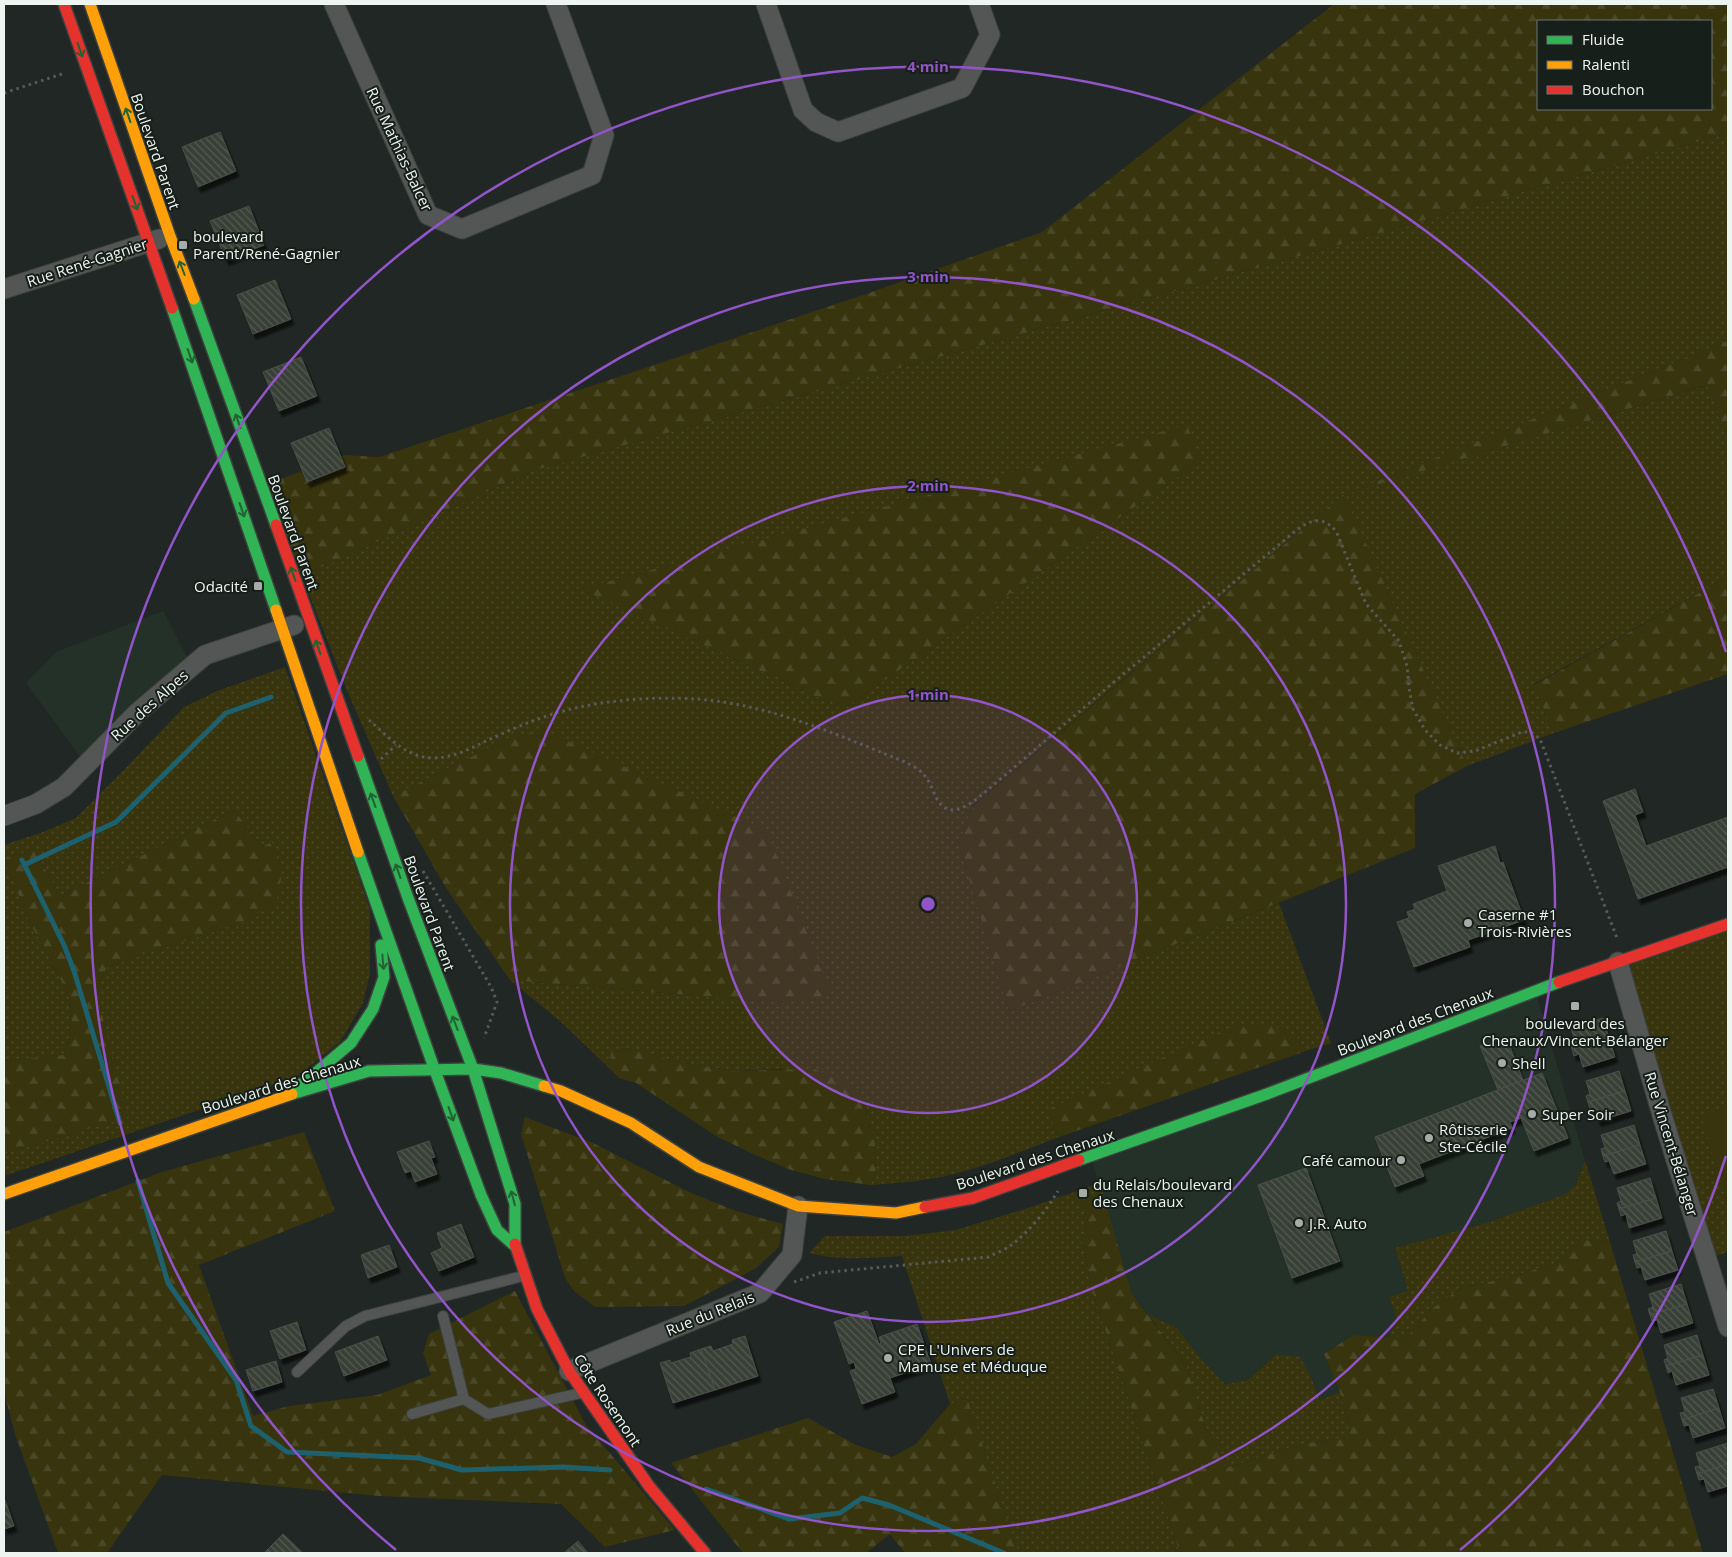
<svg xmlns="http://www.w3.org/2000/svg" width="1732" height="1557" font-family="'Open Sans',sans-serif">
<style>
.built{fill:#233128}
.grass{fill:url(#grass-dots);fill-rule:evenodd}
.forest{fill:url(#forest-firs);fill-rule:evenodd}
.garden{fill:#37340e}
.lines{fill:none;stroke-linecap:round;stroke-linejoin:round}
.stream{stroke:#1e616e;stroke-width:5}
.building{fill:url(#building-back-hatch);stroke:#4b4f4c;filter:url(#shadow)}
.lane-casing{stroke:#3c413e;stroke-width:12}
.street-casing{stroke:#3c413e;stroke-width:21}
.fast-casing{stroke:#3c413e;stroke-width:14}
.slow-casing{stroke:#3c413e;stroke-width:14}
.jam-casing{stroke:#3c413e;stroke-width:14}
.path{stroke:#575a58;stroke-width:3;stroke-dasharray:2.5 4;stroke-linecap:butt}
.lane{stroke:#535654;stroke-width:10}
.street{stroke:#535654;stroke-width:19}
.fast{stroke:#30b455;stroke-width:11}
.slow{stroke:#ff9f0a;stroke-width:11}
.jam{stroke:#e5322d;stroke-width:11}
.oneway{stroke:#226234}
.ring{fill:none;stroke:#9254c9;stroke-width:2.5}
.poi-dot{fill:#a6ada9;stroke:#161f19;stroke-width:2}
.labels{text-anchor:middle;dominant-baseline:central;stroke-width:4;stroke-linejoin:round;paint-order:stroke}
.street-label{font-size:15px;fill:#eef5f0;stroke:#161f19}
.poi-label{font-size:15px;fill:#eef5f0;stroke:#161f19;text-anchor:start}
.centre{fill:#9254c9;stroke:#161f19;stroke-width:2.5}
.ring-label{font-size:15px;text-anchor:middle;font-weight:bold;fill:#9254c9;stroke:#161f19;stroke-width:4;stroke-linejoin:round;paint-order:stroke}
</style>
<defs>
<pattern id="grass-dots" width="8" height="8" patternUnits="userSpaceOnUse" patternTransform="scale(1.25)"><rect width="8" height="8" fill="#37340e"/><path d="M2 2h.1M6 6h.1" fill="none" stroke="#4a4826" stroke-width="1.8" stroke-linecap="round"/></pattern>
<pattern id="forest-firs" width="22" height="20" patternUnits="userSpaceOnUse" patternTransform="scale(1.25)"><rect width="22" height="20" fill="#37340e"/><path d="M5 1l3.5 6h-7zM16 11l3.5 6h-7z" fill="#4a4826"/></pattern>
<pattern id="building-back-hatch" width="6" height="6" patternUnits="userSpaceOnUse" patternTransform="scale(1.25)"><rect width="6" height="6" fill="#383f36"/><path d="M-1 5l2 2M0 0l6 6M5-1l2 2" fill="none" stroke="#555b53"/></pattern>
<filter id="shadow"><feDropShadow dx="3" dy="5.5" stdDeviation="1" flood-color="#0009"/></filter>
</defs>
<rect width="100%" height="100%" fill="#212724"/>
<g class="built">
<polygon points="163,611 192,666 82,759 26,683 56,652"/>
<polygon points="1535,990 1585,1160 1576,1184 1566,1194 1489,1222 1395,1248 1408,1291 1397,1319 1388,1337 1353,1335 1324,1354 1340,1392 1320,1400 1309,1373 1276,1354 1248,1380 1225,1384 1203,1361 1177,1328 1148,1314 1132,1294 1091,1157"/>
</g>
<g class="grass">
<path d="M1728,133V341L1351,492L1708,385L1728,438V577L1534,684L1554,733L1467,766L1343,495L972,806L959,845L1009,1011L1279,903L1331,1043L1306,1051L1296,1036L1048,1110L1059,1137C1025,1150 990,1165 954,1174C926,1181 899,1183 870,1185L876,1169L875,1139L861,1099L781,1069L733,1071L673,1061L628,1048L611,1053L609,1068L561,1022L510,980L785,1003L509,738L393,796L348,693L302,576L532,471L1282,261ZM1186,426L1201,461L843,709L582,589Z"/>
<polygon points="285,667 370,909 370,974 363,1003 340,1042 296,1077 4,1176 4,1154 127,1117 96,995 106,968 146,953 241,923 276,903 272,842 262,847 234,810 60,896 34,849 5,859 30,923 45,949 70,998 72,1026 64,1055 4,1061 4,845 43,832 76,818 123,771 184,707 217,691"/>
<polygon points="1728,924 1728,1252 1707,1259 1618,962"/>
<polygon points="1585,1160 1610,1242 1585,1240 1554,1264 1507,1278 1461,1288 1433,1308 1406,1338 1388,1337 1397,1319 1389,1297 1408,1291 1395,1248 1489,1222 1566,1194 1576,1184"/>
<path d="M1100,1183L1103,1194L1081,1202L1088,1220L1082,1239L1092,1290L1180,1553H1018L967,1398L950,1404L902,1256C870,1258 839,1261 809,1253L825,1236H905L956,1230L1028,1208Z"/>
<polygon points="1148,1314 1177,1328 1203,1361 1225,1384 1248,1380 1276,1354 1300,1357 1309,1373 1320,1400 1340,1392 1351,1437 1302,1444 1229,1467 1205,1426 1186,1365"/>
</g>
<g class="forest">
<path d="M1334,4H1728V133L1282,261L532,471L302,576L268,484L344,455L379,457L866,294L1042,232ZM1538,21H1711V109H1538Z"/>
<polygon points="1728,341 1728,438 1707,385 1344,495 1467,766 1415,794 1415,848 1009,1011 959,845 972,807 1343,495"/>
<polygon points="1187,425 1201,461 843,709 581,589"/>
<polygon points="1728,577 1728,674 1554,733 1534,685"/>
<polygon points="543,730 767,831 832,996 785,1003 510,980 446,888 393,796 509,738"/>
<polygon points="234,810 262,847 272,842 282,874 276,904 241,923 146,953 106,968 97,995 128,1117 4,1154 4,1061 64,1055 72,1026 70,998 45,949 30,923 4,859 34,849 60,896"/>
<polygon points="1270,1024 1296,1036 1306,1051 1059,1137 1047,1110 1231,1027"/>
<polygon points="628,1048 673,1061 733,1071 813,1069 839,1078 861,1099 875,1139 876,1169 870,1185 825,1179 791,1170 755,1155 716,1136 636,1083 619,1078 609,1068 611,1053"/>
<polygon points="525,1117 593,1143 689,1192 736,1211 783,1224 779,1247 755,1269 684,1306 595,1307 573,1290 565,1278 521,1134"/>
<polygon points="304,1132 335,1211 199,1265 253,1416 289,1406 377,1395 431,1375 423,1353 429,1334 515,1291 586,1425 675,1530 605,1547 561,1504 379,1496 162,1475 107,1553 58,1553 16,1437 4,1393 4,1232 162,1172"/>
<polygon points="1103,1194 1132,1294 1186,1365 1205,1426 1229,1467 1302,1444 1351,1437 1340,1392 1324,1354 1353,1335 1406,1338 1433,1308 1461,1288 1507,1278 1554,1264 1585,1240 1610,1242 1703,1553 1180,1553 1092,1290 1082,1239 1088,1220 1081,1202"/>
<polygon points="967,1398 1018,1553 905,1553 890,1534 866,1553 743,1553 671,1463 808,1418 856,1445 892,1457 916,1444 950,1404"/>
</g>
<polygon class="garden" points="1728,1107 1728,1206 1703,1123 1708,1113"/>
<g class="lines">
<g class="stream">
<polyline points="22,860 64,945 74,971 120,1123"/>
<polyline points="24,865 116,822 226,713 271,697"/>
<polyline points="138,1181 168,1283 236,1380 251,1426 287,1452 419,1458 462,1470 563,1467 610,1470"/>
<polyline points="706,1489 789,1519 840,1513 862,1498 889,1505 1004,1553"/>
</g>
</g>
<g class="building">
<polygon points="220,132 236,171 198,187 182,147"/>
<polygon points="249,206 264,245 226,260 210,221"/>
<polygon points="275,280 291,319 253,334 237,295"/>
<polygon points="301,357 317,396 279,411 263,372"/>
<polygon points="329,428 345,467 307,482 291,443"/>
<polygon points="1635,789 1643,812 1635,815 1646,846 1728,817 1728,867 1638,899 1603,801"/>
<polygon points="1495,846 1500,863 1503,862 1524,920 1468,940 1470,947 1414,967 1397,922 1409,918 1407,912 1415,909 1413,904 1447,891 1438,866"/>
<polygon points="1603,1018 1609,1038 1572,1049 1570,1043 1575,1041 1571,1028"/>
<polygon points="1506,1037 1523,1080 1498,1090 1480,1046"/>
<polygon points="1609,1038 1615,1057 1583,1067 1579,1054 1574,1056 1572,1049"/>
<polygon points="1619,1071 1625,1091 1588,1102 1586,1096 1590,1094 1586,1081"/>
<polygon points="1542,1073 1568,1138 1534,1151 1521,1118 1510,1122 1512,1128 1419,1164 1424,1176 1395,1187 1375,1137"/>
<polygon points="1625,1091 1631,1111 1598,1121 1594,1107 1590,1109 1588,1102"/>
<polygon points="1634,1125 1640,1145 1603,1156 1601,1149 1605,1148 1601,1135"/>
<polygon points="429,1141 435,1157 431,1158 437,1174 415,1182 411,1171 405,1173 397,1152"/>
<polygon points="1640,1145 1646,1164 1614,1174 1609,1161 1605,1162 1603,1156"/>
<polygon points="1306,1168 1340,1261 1292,1278 1258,1185"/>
<polygon points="1650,1178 1656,1198 1619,1209 1617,1203 1621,1201 1617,1188"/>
<polygon points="1656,1198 1662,1218 1629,1228 1626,1214 1621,1216 1619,1209"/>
<polygon points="461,1224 474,1257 439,1271 431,1253 442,1248 437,1233"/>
<polygon points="1666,1231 1672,1251 1635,1262 1633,1255 1637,1254 1633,1241"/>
<polygon points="389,1245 397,1267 368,1278 361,1255"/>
<polygon points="1672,1251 1678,1270 1645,1280 1641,1267 1637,1268 1635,1262"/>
<polygon points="1681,1284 1687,1304 1650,1315 1648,1309 1653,1307 1649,1294"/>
<polygon points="1687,1304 1693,1323 1661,1333 1657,1320 1652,1321 1650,1315"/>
<polygon points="867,1311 879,1344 881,1343 879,1337 917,1324 931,1364 890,1378 895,1392 862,1404 850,1371 856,1369 854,1362 849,1364 834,1322"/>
<polygon points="297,1322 306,1350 280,1359 270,1331"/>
<polygon points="1697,1335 1703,1355 1666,1366 1664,1360 1668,1358 1664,1345"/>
<polygon points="378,1336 387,1360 344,1376 335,1352"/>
<polygon points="745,1336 758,1376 715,1390 701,1349 711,1346 713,1351 733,1344 732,1340"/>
<polygon points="701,1349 715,1390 673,1403 660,1363 670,1360 671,1363 691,1357 690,1353"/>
<polygon points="1703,1355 1709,1375 1676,1385 1672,1371 1668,1373 1666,1366"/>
<polygon points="276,1361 282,1382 253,1391 246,1370"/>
<polygon points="1713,1389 1719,1408 1682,1420 1680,1413 1685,1412 1681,1398"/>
<polygon points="1719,1408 1725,1428 1693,1438 1689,1425 1684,1426 1682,1420"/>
<polygon points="1728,1443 1728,1464 1697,1474 1695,1467 1700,1466 1696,1453"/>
<polygon points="1728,1464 1728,1486 1708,1492 1704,1479 1699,1480 1697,1474"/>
<polygon points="5,1500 14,1526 4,1529 4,1501"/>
<polygon points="283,1534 303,1553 264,1553"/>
<polygon points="578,1541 588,1553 564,1553"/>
</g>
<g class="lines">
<g class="lane-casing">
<g id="lane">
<polyline points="443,1316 464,1399 488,1414 581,1393"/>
<polyline points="297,1372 346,1326 365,1316 523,1276"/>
<polyline points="412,1414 464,1399"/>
</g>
</g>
<g class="street-casing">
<g id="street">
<polyline points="334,4 428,215 462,229 592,175 604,135 556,4"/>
<polyline points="766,4 803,110 816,122 838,132 962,88 990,35 979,4"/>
<polyline points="4,289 159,239"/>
<polyline points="4,816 36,804 64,787 137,713 205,655 294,625"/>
<polyline points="1618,962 1662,1115 1728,1327"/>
<polyline points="569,1371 760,1293 792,1255 798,1206"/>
</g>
</g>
<g class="fast-casing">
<g id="fast">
<polyline points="194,299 276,525"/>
<polyline points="172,308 276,610"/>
<polyline points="358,756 408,898 473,1069 515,1204 515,1244"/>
<polyline points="358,852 434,1068 481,1195 497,1230 515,1246"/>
<polyline points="299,1085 305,1082 351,1043 373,1009 384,977 381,945"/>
<polyline points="292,1094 369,1071 473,1069 501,1073 544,1086"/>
<polyline points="1079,1160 1267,1094 1559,982"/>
</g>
</g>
<g class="slow-casing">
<g id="slow">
<polyline points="90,4 170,236 194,299"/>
<polyline points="276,610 358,852"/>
<polyline points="544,1086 561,1091 631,1123 699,1167 798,1206 896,1213 925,1207"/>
<polyline points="4,1194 292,1094"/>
</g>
</g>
<g class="jam-casing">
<g id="jam">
<polyline points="64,4 172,308"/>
<polyline points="276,525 358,756"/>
<polyline points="1559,982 1728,924"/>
<polyline points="925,1207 973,1198 1079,1160"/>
<polyline points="515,1244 537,1309 569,1371 649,1486 705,1553"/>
</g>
</g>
<g class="path">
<polyline points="4,93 65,73"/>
<path d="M369,720C387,736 407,758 433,758C453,758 469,749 486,741C503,733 521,725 538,719C587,701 644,696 696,699C769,704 838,735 905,762C911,765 918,768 922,773C929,779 932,789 936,797C948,822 969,805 984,793L1108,687L1293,533C1308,521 1321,514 1336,531L1366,604L1399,641L1407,666L1409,688L1413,709L1425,730L1440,745L1457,753L1475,751L1522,732H1531L1540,739L1617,938"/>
<polyline points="381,759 396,745"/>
<polyline points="423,871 491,987 497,1002 484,1038"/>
<path d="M794,1282L820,1273L989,1257C996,1253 1004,1250 1010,1246C1029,1232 1046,1211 1058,1191"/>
</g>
<use href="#lane" class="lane"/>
<use href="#street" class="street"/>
<use href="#fast" class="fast"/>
<use href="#slow" class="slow"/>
<use href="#jam" class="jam"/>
</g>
<defs><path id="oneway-shaft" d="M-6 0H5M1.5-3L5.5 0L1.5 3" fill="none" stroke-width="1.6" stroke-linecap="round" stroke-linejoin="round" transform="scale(1.25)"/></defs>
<g class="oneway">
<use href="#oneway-shaft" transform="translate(80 50) rotate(71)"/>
<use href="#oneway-shaft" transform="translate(128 115) rotate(-109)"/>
<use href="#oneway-shaft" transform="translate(135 203) rotate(70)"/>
<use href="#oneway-shaft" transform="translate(182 268) rotate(-111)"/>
<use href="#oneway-shaft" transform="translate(190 356) rotate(71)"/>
<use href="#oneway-shaft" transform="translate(238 421) rotate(-110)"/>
<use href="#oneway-shaft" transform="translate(242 510) rotate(71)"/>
<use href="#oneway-shaft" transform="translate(293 574) rotate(-110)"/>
<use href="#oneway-shaft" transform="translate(318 647) rotate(-109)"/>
<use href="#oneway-shaft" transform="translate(373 800) rotate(-110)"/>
<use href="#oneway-shaft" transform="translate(398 871) rotate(-110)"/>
<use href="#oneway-shaft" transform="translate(383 962) rotate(85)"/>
<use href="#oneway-shaft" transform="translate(455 1023) rotate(-111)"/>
<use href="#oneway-shaft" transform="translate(451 1114) rotate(70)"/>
<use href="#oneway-shaft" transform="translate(513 1198) rotate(-105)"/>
</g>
<circle cx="928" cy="904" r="209" fill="#9254c9" fill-opacity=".12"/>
<g class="ring">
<circle cx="928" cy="904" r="209"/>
<circle cx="928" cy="904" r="418"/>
<circle cx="928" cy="904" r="627"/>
<path d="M1726 1156A837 837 0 0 1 1460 1550M396 1550A837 837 0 1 1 1726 652"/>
</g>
<g class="poi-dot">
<rect x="178" y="240" width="10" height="10" rx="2.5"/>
<rect x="253" y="581" width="10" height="10" rx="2.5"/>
<circle cx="1468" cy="923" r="5"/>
<rect x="1570" y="1001" width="10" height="10" rx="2.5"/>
<circle cx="1502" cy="1063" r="5"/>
<circle cx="1532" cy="1114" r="5"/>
<circle cx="1429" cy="1138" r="5"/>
<circle cx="1401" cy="1160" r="5"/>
<rect x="1078" y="1188" width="10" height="10" rx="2.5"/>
<circle cx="1299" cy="1223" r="5"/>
<circle cx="888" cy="1358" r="5"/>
</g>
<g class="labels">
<g class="street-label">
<text transform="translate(400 149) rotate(65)">Rue Mathias-Balcer</text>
<text transform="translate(156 151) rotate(71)">Boulevard Parent</text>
<text transform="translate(87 262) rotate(-18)">Rue René-Gagnier</text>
<text transform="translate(294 532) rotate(70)">Boulevard Parent</text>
<text transform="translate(149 705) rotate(-42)">Rue des Alpes</text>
<text transform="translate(430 913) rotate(70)">Boulevard Parent</text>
<text transform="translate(1415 1021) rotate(-21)">Boulevard des Chenaux</text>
<text transform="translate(281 1084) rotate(-17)">Boulevard des Chenaux</text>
<text transform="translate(1672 1144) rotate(73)">Rue Vincent-Bélanger</text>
<text transform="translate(1035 1159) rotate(-18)">Boulevard des Chenaux</text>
<text transform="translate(710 1313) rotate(-22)">Rue du Relais</text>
<text transform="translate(608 1400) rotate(56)">Côte Rosemont</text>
</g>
<g class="poi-label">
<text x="193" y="236">boulevard<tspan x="193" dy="17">Parent/René-Gagnier</tspan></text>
<text x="248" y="586" text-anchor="end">Odacité</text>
<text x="1478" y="914">Caserne #1<tspan x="1478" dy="17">Trois-Rivières</tspan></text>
<text x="1575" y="1023" text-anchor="middle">boulevard des<tspan x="1575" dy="17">Chenaux/Vincent-Bélanger</tspan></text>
<text x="1512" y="1063">Shell</text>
<text x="1542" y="1114">Super Soir</text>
<text x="1439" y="1129">Rôtisserie<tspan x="1439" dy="17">Ste-Cécile</tspan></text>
<text x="1391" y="1160" text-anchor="end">Café camour</text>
<text x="1093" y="1184">du Relais/boulevard<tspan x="1093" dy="17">des Chenaux</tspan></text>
<text x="1309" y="1223">J.R. Auto</text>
<text x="898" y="1349">CPE L'Univers de<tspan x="898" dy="17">Mamuse et Méduque</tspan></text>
</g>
</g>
<circle cx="928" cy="904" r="8" class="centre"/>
<g class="ring-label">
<text x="928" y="72">4 min</text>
<text x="928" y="282">3 min</text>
<text x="928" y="491">2 min</text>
<text x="928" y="700">1 min</text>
</g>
<rect width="1732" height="1557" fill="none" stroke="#eef5f0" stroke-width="10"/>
<rect x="1537" y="20" width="175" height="90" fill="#161f19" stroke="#6c756f"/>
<rect x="1547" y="36" width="25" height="8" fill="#30b455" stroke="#6c756f"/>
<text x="1582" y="45" font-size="15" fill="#eef5f0">Fluide</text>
<rect x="1547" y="61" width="25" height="8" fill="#ff9f0a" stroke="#6c756f"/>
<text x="1582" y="70" font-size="15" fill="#eef5f0">Ralenti</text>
<rect x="1547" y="86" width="25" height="8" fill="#e5322d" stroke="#6c756f"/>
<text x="1582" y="95" font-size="15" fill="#eef5f0">Bouchon</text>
</svg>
